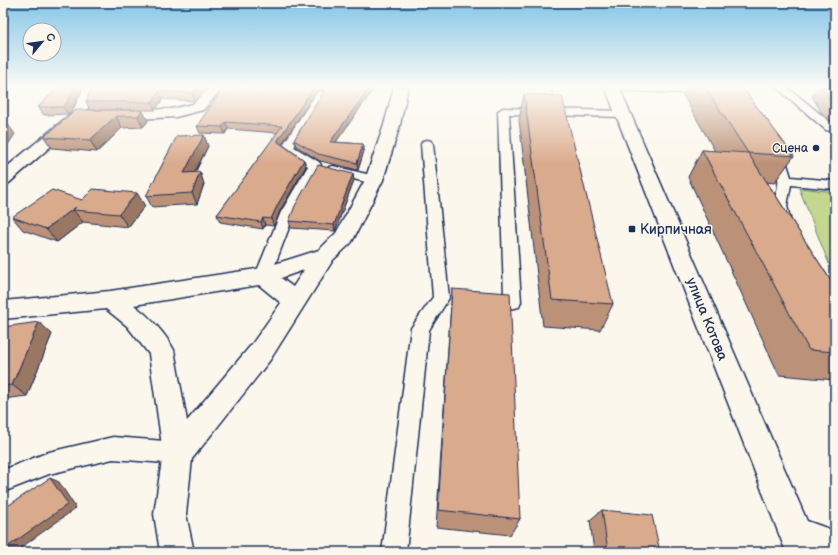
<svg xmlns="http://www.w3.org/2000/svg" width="838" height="555" font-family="'Balsamiq Sans',sans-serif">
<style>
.green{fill:#c3d88e;stroke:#6f8476}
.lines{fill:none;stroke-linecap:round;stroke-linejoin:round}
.service-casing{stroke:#1b2f5e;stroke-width:3}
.minor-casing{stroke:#1b2f5e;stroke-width:3}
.tertiary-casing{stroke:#1b2f5e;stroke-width:3}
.path{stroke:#1b2f5e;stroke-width:2;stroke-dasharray:2 2;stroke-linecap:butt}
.service{fill:#fbf7ec;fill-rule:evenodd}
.minor{fill:#fbf7ec;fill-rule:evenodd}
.tertiary{fill:#fbf7ec;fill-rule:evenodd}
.wall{fill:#bb9278;stroke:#1b2f5e}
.shaded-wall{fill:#997762;stroke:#1b2f5e}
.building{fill:#daaa8c;stroke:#1b2f5e}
.poi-dot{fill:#1b2f5e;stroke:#fbf7ec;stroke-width:1.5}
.labels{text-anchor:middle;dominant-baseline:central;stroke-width:3;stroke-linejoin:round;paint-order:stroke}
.far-poi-label{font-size:12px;fill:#1b2f5e;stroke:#fbf7ec;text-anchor:end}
.poi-label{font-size:14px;fill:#1b2f5e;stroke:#fbf7ec;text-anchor:start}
.street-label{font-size:14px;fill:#1b2f5e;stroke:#fbf7ec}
</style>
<rect width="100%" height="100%" fill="#fbf7ec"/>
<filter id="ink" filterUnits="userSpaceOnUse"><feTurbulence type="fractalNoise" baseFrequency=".025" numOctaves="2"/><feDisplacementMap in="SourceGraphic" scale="8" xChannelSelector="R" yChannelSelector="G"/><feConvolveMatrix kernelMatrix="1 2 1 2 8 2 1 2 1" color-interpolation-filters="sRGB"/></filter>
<g filter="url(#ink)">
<polygon class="green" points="799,188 835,192 835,279"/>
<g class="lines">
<g class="service-casing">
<g id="service">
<polygon points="607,87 708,87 711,91 706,94 612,90"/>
<polygon points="776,87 787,87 835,126 835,132 826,130"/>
<polygon points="321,91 326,94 294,147 319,162 321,165 295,212 269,280 263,282 257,280 255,276 281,212 308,166 281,148 317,92"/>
<path d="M503,108L622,111L628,114L622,117L509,114L521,302L519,307C508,310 494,308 483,305L481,300L483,295L489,293L504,295L498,111Z"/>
<polygon points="427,140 431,141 433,144 449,298 429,330 406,552 382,552 411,328 433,297 421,144 423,141"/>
<path d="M774,147L778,148L786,161L791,177L835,181V189L791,185L787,206L791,222L789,225L784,227L779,225C767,205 780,196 778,177C778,168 773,159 768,151L770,148Z"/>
<polygon points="333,166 379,177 381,180 379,183 374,184 329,173 327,170 329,167"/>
<polygon points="113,437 178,442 186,445 189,453 186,461 178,464 113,459 49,474 3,492 3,470 49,452"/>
</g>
</g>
<g class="minor-casing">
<g id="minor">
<polygon points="84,87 98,87 83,118 9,183 3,184 3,170 72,113"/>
<polygon points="208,87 229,87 227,90 219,92 203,110 176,117 114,120 109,118 106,115 109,112 114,110 171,109 193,104"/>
<path d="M394,87H408L400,125L383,180L354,238L351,243L333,260L270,360L192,459L186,514L194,552H160L154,514L163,453L149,354L127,326L106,309L3,319V301L110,291L262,268L319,250L336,233L365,180L384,125ZM304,270L293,287L281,278ZM259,285L281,303L252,344L187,421L174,350C165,333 149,316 134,305Z"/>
</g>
</g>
<g class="tertiary-casing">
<polygon id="tertiary" points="605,87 619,87 807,521 835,531 835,552 786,552"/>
</g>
<polyline class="path" points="551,87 553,96"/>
<use href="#service" class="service"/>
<use href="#minor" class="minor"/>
<use href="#tertiary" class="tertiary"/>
</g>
<g class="wall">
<polygon points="59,87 71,112 68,114 44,115 38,107"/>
<polygon points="92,87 210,87 195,101 163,99 155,110 142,110 148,121 143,127 122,128 97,152 52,148 44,137 136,110 90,110 86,102"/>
<polygon points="287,87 375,87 336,142 363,144 364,151 358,170 320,161 296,146 294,140 324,92 322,90 317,91 282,144 304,160 306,166 280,211 274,226 265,225 263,229 220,222 217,215 278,133 228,129 225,134 200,133 197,126 286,89"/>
<polygon points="687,87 742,87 794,156 774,183 767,182 835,287 835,380 779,375 688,177 702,150 715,151 683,95"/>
<polygon points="818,87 835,87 835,124 823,115 812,96"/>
<polygon points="524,94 613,304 600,330 543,326 519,120"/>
<polygon points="208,146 195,173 200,172 204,184 197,204 152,207 146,196"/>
<polygon points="354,180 335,231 291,228 289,221"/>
<polygon points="82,200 145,206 128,227 83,222 57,242 23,230 12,217"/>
<polygon points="452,289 520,519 510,535 436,527 450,318"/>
<polygon points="3,327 52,334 27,396 3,399"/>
<polygon points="602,510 660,552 594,552 590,520"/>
</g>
<g class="shaded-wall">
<polygon points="75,87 83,87 71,112 68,114 63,107"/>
<polygon points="199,87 210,87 195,101 192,93"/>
<polygon points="314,87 321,87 322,90 317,91 280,147 278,140"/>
<polygon points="370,87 375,87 331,149 330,142"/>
<polygon points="159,91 163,99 155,110 152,102"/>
<polygon points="142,110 148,121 143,127 138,116"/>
<polygon points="116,116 122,128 97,152 90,140"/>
<polygon points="226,122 228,129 225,134 222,127"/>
<polygon points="7,123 15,134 3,152 3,129"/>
<polygon points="204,135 208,146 189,184 184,173"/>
<polygon points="363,144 364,151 358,170 357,163"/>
<polygon points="304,160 306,166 280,211 274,226 271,219 278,204"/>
<polygon points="200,172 204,184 197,204 192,193"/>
<polygon points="353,174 354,180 335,231 334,225"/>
<polygon points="137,193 145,206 128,227 119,214"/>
<polygon points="76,207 73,210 83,222 57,242 46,229"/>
<polygon points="263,218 265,225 263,229 261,222"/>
<polygon points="39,322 52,334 27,396 12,385"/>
<polygon points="50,478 59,482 76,508 15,552 3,552 3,550"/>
<polygon points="3,504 11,514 3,511"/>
</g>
<g class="building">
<polygon points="59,87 75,87 66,104 63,107 38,107"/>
<polygon points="92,87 199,87 192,93 159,91 152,102 86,102"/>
<polygon points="287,87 314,87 278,140 278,142 304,160 278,204 271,219 263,218 261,222 217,215 282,126 226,122 222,127 197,126 223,88 286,89"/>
<polygon points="324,87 370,87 330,142 363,144 357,163 318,154 294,140 326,88"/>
<polygon points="705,87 742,87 794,156 748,153"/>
<polygon points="821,87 835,87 835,105 832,103"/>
<polygon points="524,94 562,96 613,304 552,300"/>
<polygon points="76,110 142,110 138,116 116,116 90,140 44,137"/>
<polygon points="3,123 7,123 3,129"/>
<polygon points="204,135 184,173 200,172 192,193 146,196 177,136"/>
<polygon points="702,150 748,153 835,287 835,352 809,350"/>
<polygon points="318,165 353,174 334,225 289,221 295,206"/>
<polygon points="93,189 137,193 119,214 73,210 76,207 46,229 12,217 52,190 82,200"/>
<polygon points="452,289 510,293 520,519 438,510"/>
<polygon points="39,322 12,385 3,386 3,327"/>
<polygon points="50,478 68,504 3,550 3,509"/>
<polygon points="602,510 652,515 660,552 608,552"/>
</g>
</g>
<linearGradient id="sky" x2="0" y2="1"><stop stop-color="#84c6e7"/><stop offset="0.53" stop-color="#fdfbf6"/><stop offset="1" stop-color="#fdfbf6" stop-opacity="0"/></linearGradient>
<rect width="838" height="164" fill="url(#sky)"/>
<g class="poi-dot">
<circle cx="816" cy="148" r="4"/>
<rect x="628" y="225" width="8" height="8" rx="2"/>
</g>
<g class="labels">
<g class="far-poi-label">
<text x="808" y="148">Сцена</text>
</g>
<g class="poi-label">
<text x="640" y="229">Кирпичная</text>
</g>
<g class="street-label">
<text transform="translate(707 319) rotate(68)">улица Котова</text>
</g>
</g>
<rect width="838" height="555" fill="none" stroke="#fbf7ec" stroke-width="16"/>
<rect x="8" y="8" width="822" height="539" fill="none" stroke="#1b2f5e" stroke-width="1.5" filter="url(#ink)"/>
<g transform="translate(42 42) rotate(61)"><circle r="19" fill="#fbf7ec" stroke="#a1a7b3"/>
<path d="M0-3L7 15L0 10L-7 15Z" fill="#1b2f5e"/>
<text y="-6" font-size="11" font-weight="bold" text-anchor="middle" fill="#1b2f5e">С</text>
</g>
</svg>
